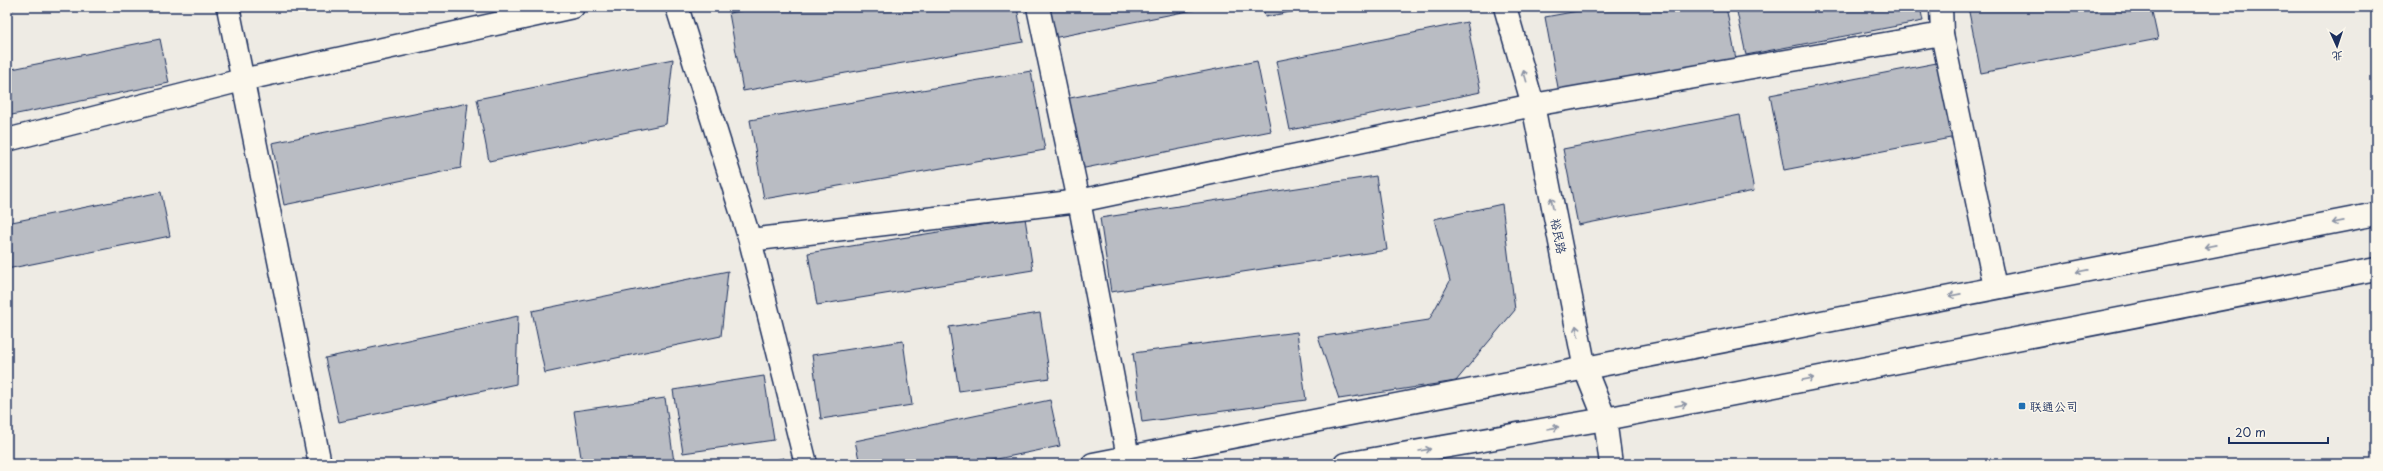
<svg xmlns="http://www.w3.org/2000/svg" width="2383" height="471" font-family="'Playpen Sans','LXGW WenKai TC',sans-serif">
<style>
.building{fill:#b9bcc3;stroke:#1b2f5e}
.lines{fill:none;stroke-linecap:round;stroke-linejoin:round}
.street-casing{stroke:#1b2f5e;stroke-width:25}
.secondary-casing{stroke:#1b2f5e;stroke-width:25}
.street{stroke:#fbf7ec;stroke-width:22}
.secondary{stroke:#fbf7ec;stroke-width:22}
.oneway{stroke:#8b93a5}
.poi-dot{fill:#1f6fb2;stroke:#fbf7ec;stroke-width:1.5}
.labels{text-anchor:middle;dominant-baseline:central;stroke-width:3;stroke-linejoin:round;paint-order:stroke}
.street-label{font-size:12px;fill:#1b2f5e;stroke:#fbf7ec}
.poi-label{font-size:12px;fill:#1b2f5e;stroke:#fbf7ec;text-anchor:start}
</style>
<rect width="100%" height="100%" fill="#eeebe4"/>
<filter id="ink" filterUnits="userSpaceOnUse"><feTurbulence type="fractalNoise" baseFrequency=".025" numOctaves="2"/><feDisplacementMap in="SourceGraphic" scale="8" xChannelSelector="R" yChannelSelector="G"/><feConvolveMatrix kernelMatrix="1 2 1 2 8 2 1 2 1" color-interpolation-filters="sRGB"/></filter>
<g filter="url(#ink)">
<g class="building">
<polygon points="7,7 24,7 7,10"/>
<polygon points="408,7 433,7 409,10"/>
<polygon points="762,7 1017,7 1023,42 743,91 729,13"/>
<polygon points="1047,7 1208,7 1053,38"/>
<polygon points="1263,7 1316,7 1265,17"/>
<polygon points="1600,7 1726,7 1736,59 1559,93 1545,17"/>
<polygon points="1736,7 1920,7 1923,21 1746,55"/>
<polygon points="1968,7 2151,7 2158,39 1981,73"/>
<polygon points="1467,22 1481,92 1290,130 1276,61"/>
<polygon points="160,39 169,83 7,116 7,70"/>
<polygon points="673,59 666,124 489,161 477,99"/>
<polygon points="1257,61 1271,131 1080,169 1065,99"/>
<polygon points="1947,61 1961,136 1784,170 1770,95"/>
<polygon points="1031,71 1045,150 764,199 750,120"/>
<polygon points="468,103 461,168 284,205 272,143"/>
<polygon points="1740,115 1754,191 1578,225 1563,149"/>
<polygon points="1376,176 1387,250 1111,292 1100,218"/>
<polygon points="161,192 170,236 7,269 7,223"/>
<polygon points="1502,204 1515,310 1456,381 1339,399 1318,337 1429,320 1450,281 1434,219"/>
<polygon points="1025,218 1033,270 817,305 808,253"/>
<polygon points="728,271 721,336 545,373 532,311"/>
<polygon points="1040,313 1050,378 959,391 949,327"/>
<polygon points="518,316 516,384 339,422 325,358"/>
<polygon points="1297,332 1306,400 1142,422 1133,353"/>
<polygon points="903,341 912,405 821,419 812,355"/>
<polygon points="764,376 774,440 683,453 673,390"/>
<polygon points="665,398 674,462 582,464 574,411"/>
<polygon points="1050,400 1060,446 973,464 860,464 855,441"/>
<polygon points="784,458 785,464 755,464"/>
</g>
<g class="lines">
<g class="street-casing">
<g id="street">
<polyline points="228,7 320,464"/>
<polyline points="677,7 750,240 806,464"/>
<polyline points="1038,7 1079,201 1128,457"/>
<polyline points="1505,7 1533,105 1585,369 1605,419 1611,464"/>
<polyline points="1941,7 1942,34 1995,287"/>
<polyline points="7,140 242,80 573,7"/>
<polyline points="750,240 1079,201 1533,105 1942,34"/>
</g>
</g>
<g class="secondary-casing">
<g id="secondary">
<polyline points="1093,464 2376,214"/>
<polyline points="1345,464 1605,419 2376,269"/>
</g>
</g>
<use href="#street" class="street"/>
<use href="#secondary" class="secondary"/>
</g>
<defs><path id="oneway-shaft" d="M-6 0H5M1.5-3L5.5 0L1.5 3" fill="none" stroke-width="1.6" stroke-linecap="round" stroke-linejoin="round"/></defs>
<g class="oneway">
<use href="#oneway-shaft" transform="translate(1525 76) rotate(-106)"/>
<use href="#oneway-shaft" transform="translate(1552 203) rotate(-101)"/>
<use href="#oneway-shaft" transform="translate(2338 222) rotate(169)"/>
<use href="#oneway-shaft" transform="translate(2210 246) rotate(169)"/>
<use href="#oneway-shaft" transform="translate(2082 271) rotate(169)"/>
<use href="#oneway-shaft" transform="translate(1955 295) rotate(169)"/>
<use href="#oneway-shaft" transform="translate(1577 331) rotate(-101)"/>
<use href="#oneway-shaft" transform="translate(1808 379) rotate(-11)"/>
<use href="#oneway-shaft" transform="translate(1681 405) rotate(-11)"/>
<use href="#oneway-shaft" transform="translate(1553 428) rotate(-10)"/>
<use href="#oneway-shaft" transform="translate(1425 450) rotate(-10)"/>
</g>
</g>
<rect class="poi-dot" x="2018" y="402" width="8" height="8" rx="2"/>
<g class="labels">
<g class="street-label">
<text transform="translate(1559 236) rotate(79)">裕民路</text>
</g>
<g class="poi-label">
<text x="2030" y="406">联通公司</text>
</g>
</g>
<rect width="2383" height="471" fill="none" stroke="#fbf7ec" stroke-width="24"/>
<rect x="12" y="12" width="2359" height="447" fill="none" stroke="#1b2f5e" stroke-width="1.5" filter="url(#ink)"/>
<g transform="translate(2337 46) rotate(177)" stroke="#fbf7ec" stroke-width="3" paint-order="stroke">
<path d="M0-3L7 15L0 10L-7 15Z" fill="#1b2f5e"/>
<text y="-6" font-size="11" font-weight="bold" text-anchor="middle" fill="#1b2f5e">北</text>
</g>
<path d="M2229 437v6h99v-6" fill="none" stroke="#1b2f5e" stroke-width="2"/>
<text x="2235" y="437" font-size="12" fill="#1b2f5e" stroke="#fbf7ec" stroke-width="3" paint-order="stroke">20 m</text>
</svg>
